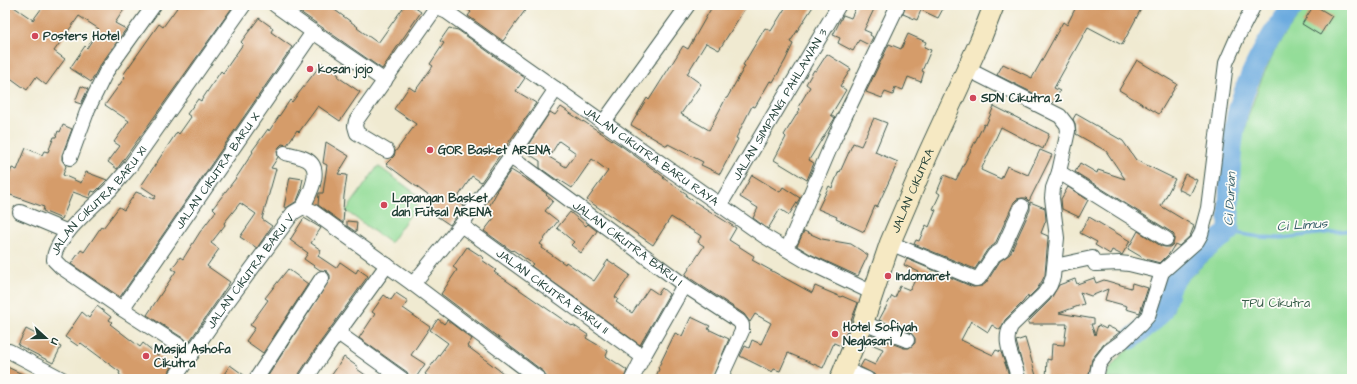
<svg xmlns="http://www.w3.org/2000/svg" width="1357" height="384" font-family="'Architects Daughter',sans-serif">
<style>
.green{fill:#94dd99;stroke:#5a8d66}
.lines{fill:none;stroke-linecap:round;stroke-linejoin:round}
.stream{stroke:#6cabdf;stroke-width:3.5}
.river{stroke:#6cabdf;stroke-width:21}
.building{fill:#d59c6a;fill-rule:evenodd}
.street-casing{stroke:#3e574c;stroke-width:16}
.secondary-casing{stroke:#3e574c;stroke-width:22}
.street{stroke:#fff;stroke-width:14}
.secondary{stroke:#f6e9c3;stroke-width:20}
.poi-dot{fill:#d1495b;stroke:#fdfcf7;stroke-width:1.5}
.labels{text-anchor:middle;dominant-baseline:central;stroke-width:3.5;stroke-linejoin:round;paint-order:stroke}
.poi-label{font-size:12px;font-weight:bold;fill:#1f3d34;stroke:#fdfcf7;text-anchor:start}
.street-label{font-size:12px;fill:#1f3d34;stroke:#fdfcf7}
.park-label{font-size:12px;fill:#365d48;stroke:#fdfcf7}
.water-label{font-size:13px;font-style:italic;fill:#365e67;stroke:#fdfcf7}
</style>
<rect width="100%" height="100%" fill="#fdfcf7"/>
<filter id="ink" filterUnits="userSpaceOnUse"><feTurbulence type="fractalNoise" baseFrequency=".025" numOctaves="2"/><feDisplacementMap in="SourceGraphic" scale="8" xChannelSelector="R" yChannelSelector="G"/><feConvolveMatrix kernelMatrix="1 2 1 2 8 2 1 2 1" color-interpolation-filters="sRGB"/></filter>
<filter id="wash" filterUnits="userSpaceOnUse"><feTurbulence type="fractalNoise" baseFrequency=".012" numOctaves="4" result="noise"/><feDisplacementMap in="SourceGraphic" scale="16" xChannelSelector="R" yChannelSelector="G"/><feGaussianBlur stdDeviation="0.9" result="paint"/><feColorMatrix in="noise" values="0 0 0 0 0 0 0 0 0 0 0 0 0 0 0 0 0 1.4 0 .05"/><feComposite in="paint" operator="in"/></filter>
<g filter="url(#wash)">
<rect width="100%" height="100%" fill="#f0ead1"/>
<g class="green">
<path d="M1307,5H1352V379H1105C1113,353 1149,337 1168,318C1179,306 1171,300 1177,290C1180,286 1185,283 1188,279C1203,264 1218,252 1234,239L1235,208L1240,148L1248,116L1261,80L1275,50L1288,30Z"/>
<polygon points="378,166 422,198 390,243 346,211"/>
</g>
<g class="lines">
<polyline class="stream" points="1229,232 1260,237 1281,238 1352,230"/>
<path class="river" d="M1131,339C1141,330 1153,324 1161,312C1168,301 1166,288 1175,278C1190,261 1210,245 1229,232C1229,198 1229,164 1234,131C1240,89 1267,36 1295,5"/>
</g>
<g id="blocks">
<g class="building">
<polygon points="5,5 11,5 33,20 44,5 127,5 115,23 126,29 99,67 91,82 70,68 85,46 87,48 99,29 79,16 54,51 65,59 46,85 36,77 27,90 5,74"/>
<polygon points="179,5 234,5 117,169 108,162 120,146 114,142 129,121 105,105 125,77 123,75 159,24 163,27"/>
<polygon points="290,5 328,5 358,27 357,28 378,43 405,5 411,5 421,12 382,69"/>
<polygon points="462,5 529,5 503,41 468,16 471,12"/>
<polygon points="713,5 747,5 719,50 706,43 687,74 701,84 681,114 709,130 726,98 727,98 745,66 743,65 765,28 771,31 787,5 814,5 790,42 793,44 785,61 773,82 770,81 755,107 752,106 736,138 738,139 720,174 701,165 703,162 668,144 667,146 631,125 647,98 649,100 683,46 688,49"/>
<polygon points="857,5 876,5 864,30 871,33 870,35 873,37 869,45 859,40 853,51 838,43 840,38 833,35 843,15 851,18"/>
<polygon points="906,5 945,5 938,18 921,10 917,20 903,14"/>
<polygon points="1077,5 1134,5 1141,9 1122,45 1088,27 1054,88 1060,91 1053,103 997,75 1003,64 1032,78 1063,22 1067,25"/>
<polygon points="1314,5 1332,16 1320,35 1302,24"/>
<polygon points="259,18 273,28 271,32 292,47 120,297 71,264 81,250 84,252 101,227 103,228 119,207 124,210 136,192 154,199 156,196 141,186 177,132 179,134 191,117 187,114 198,99 201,101 221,71 223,73 243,44 241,42"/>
<polygon points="449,28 458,30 525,78 516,91 536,103 481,182 472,176 456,200 464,206 450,225 426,209 433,199 386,164 394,156 395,152 416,124 394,109 409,87 415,91 433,66 430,64 444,43 440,41"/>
<polygon points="908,34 926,42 924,47 931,50 922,71 924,72 921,82 908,77 903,90 895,87 893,95 885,92 882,98 866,92 889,44 901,49"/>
<polygon points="827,54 851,69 840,86 846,90 831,115 835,118 809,160 814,163 807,180 774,160 786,137 784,135 800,109 798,107 810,87 806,84 814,70 816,71"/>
<polygon points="1137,60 1177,84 1159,114 1119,90"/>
<polygon points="322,63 339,75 338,77 360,92 340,121 318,106 299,132 297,130 287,145 282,144 279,147 277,151 278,157 271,168 276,169 262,219 272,226 257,248 240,237 256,214 240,203 224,223 225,225 211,243 219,249 207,266 230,282 189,342 147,315 176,271 172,269 180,257 183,259 200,232 216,211 213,208 236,178 253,152 252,151 268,129 269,131 290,100 292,102"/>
<polygon points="81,86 88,89 81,104 75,102"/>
<polygon points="994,106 1049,134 1043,149 1001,127 981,170 1001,179 1007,166 1028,175 1040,150 1052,155 1029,201 1026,198 1022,198 1017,199 1014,202 995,244 987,250 975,269 914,244 916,240 919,241 926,225 929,227 936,210 933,209 940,194 937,192 944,175 956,180 984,124 986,125"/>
<path d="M561,107L583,122V121L623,147L664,177L663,178L687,194L686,196L736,228L729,240L754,256L752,260L812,293L815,286L841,297L842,296L858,303L841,346L834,343L823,368L788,353L780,371L774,369L772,372L740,356L745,346L749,348L752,340L761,344L771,323L755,314L750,322L744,314L685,275L704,246L698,242L701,236L671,217L653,245L602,210L587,200L608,171L592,159L572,188L558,179L557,180L540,168V161L524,151L550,112L555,115ZM559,141L576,153L566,167L549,157Z"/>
<polygon points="1076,114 1123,141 1136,160 1175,179 1161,206 1194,226 1190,236 1179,246 1175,244 1169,254 1160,263 1145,259 1128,249 1138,231 1161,246 1165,247 1170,247 1173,244 1174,240 1174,235 1171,232 1075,172 1080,163 1097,173 1098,170 1125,179 1106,151 1076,134 1075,124 1073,119"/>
<polygon points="874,118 887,123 875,152 898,162 877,207 875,206 864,232 836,219 837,217 818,209 829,186 832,188 839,171 840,172 853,143 861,146"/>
<polygon points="63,125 72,129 62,155 62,160 66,166 63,175 81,183 86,172 107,180 95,192 92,191 89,198 73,192 62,219 43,211 44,207 5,193 5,185 12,168 17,170 26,148 42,155 44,151 48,152 54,137 56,137 58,131 60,132"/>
<polygon points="326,142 349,156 338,174 347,175 344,196 343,210 344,210 343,223 318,205 319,193 323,193 327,165 323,163"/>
<polygon points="511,170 532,183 547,194 546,195 553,201 545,211 558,221 540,244 543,246 542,248 565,264 566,262 594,281 608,260 630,275 615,297 618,299 616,302 632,313 649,288 658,294 662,288 669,294 640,345 531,266 533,264 513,250 512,251 484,231 494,218 486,212 497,192 496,191"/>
<polygon points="1185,174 1197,180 1190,195 1178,189"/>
<polygon points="752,175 780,192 783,187 800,198 789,215 780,209 768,229 753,218 758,208 740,197"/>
<polygon points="290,177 303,179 301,188 302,188 297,201 286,208 284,207"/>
<polygon points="1068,187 1088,200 1079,217 1062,209 1061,199"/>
<polygon points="1030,202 1045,208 1046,220 1041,233 1048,236 1048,238 1045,275 1042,281 1037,289 1028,298 1028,295 1023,302 1005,320 1000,330 992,325 988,332 971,321 961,340 993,355 996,350 1001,352 1009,375 1005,374 1002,379 875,379 874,374 860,367 864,360 875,365 883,349 871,344 875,337 904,348 909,348 915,343 915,338 910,332 879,320 892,296 895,298 900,286 910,290 919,272 904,265 907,259 973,287 982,286 986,283 1000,261 1010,254 1030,210"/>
<polygon points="570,212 586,226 588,224 597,231 581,253 571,245 574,242 557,228"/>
<polygon points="1089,217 1130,241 1122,255 1112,250 1110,254 1095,245 1097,242 1080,233"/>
<polygon points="304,218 321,228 311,243 321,250 318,256 336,268 340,262 356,273 358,269 368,276 314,351 299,374 298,379 266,379 330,279 330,275 327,271 320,270 304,259 308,253 290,240"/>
<polygon points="347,221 357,222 356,232 347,226"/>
<polygon points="804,231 822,239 851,244 868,255 858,276 810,254 797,246"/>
<polygon points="467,247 484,258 482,260 496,270 494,272 572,326 573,325 588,335 586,338 608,351 606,356 627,370 624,379 547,379 544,372 441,294 457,270 453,267"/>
<polygon points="288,269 308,284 263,353 246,341 255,328 250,325 268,300 265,298"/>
<polygon points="1094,278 1096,283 1104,280 1131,288 1132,283 1148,288 1140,312 1140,313 1126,309 1127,306 1105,300 1108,289 1091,296 1080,292 1084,304 1059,313 1094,319 1094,324 1091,324 1095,335 1098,325 1106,329 1107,326 1120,332 1104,344 1092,359 1088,379 1046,379 1047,359 1051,360 1052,344 1064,345 1067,324 1028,324 1028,322 1050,300 1059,285 1075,279 1077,284"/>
<polygon points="396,293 408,301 403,308 430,327 411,355 425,364 415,379 410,379 407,372 359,338 375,314 372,312 384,295 391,300"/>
<polygon points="97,306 111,317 109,320 112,322 110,324 140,347 143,343 172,367 165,379 125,379 119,374 120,372 81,343 78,346 65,337 82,312 89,318"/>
<polygon points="691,317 710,326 708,329 729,339 712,379 655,379 659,369 658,368 675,333 682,336"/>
<polygon points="438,319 444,324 447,320 472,339 467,346 511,379 431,379 425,374 448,343 430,330"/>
<polygon points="26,329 61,347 53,363 18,345"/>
<polygon points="1025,338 1037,379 1026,379 1016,341"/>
<polygon points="344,357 358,367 357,369 371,379 329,379"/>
<polygon points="230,365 248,378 248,379 221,379"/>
<polygon points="5,366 33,379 5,379"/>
</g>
</g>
</g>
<g filter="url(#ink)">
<use href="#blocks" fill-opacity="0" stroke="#3e574c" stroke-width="1"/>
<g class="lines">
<g class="street-casing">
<g id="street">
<polyline points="275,5 313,32 385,81"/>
<polyline points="967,69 1060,116 1067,125 1068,131 1059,172 1166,239"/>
<polyline points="603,123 688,5"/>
<path id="s1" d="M387,151L357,133L355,126L356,121L435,9H440L447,12L764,236L806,261L873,293"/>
<path d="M285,153C293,155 306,157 311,163C321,174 308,197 303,207"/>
<path id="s2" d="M510,157L521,164L684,285L739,321L742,325V331L720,379"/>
<polyline points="70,158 88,109 106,72 154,5"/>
<path id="s3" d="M720,205L839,5"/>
<polyline points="303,207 312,211 413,284 539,379"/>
<polyline points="20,212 68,232"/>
<path id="s4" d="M461,225L643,357"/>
<polyline points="791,240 833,141 898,5"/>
<polyline points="890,243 976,279 979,278 994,255 1002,250 1022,206"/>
<polyline points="1055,266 1092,258 1095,264 1097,264 1119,263 1129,264 1162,272"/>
<polyline points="413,284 461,225 510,157 556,89"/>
<path id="s5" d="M122,309L313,32"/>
<polyline points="863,323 907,340"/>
<polyline points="338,333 402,379"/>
<polyline points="9,351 62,379"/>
<path id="s6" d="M192,354L122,309L61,267L54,260C53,239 96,204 111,189C117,182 123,175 129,168L244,5"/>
<polyline points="844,369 867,379"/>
<path id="s7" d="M174,379L225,305L293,213L303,207"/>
<polyline points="256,379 322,278"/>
<polyline points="306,379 321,356 387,265"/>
<polyline points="632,379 643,357 684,285"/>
<path d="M1018,379C1016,361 1001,344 1011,326L1044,294L1050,285L1053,277L1057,238L1052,198L1053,188L1059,172"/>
<polyline points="1096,379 1099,364 1109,351 1123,341 1140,325 1148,316 1162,272 1197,241 1201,234 1208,208 1226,63 1237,38 1254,5"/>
</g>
</g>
<g class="secondary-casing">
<g id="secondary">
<path id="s8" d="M840,379L863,323L890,243L928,154L980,41L994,5"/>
</g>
</g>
<use href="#street" class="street"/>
<use href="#secondary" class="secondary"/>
</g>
</g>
<g class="poi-dot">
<circle cx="35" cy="36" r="4"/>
<circle cx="310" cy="69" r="4"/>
<circle cx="973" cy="98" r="4"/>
<circle cx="430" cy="150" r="4"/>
<circle cx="384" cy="205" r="4"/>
<circle cx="888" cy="276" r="4"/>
<circle cx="835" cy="334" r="4"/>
<circle cx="146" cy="356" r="4"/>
</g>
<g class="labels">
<g class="poi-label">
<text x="43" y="36">Posters Hotel</text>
<text x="318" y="69">kosan jojo</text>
<text x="981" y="98">SDN Cikutra 2</text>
<text x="438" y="150">GOR Basket ARENA</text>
<text x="392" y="198">Lapangan Basket<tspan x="392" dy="14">dan Futsal ARENA</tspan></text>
<text x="896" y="276">Indomaret</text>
<text x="843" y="327">Hotel Sofiyah<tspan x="843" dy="14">Neglasari</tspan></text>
<text x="154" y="349">Masjid Ashofa<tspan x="154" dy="14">Cikutra</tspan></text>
</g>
<g class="street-label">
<text stroke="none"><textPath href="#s3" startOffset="117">JALAN SIMPANG PAHLAWAN 3</textPath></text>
<text stroke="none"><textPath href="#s1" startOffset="447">JALAN CIKUTRA BARU RAYA</textPath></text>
<text stroke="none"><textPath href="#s5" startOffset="168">JALAN CIKUTRA BARU X</textPath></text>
<text stroke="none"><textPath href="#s8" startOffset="202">JALAN CIKUTRA</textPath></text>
<text stroke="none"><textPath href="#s6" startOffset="243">JALAN CIKUTRA BARU XI</textPath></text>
<text stroke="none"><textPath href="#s2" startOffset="146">JALAN CIKUTRA BARU I</textPath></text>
<text stroke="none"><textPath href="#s7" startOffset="132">JALAN CIKUTRA BARU V</textPath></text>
<text stroke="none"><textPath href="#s4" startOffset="113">JALAN CIKUTRA BARU II</textPath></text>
</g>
<g class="park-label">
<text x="1276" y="303">TPU Cikutra</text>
</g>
<g class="water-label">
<text transform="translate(1230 199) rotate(-87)">Ci Durian</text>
<text transform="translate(1302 225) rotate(-4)">Ci Limus</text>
</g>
</g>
<rect width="1357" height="384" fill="none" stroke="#fdfcf7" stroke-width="20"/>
<g transform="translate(46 338) rotate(111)" stroke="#fdfcf7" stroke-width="3" paint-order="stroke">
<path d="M0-3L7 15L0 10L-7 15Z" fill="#1f3d34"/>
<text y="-6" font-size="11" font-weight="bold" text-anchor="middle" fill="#1f3d34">U</text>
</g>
</svg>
